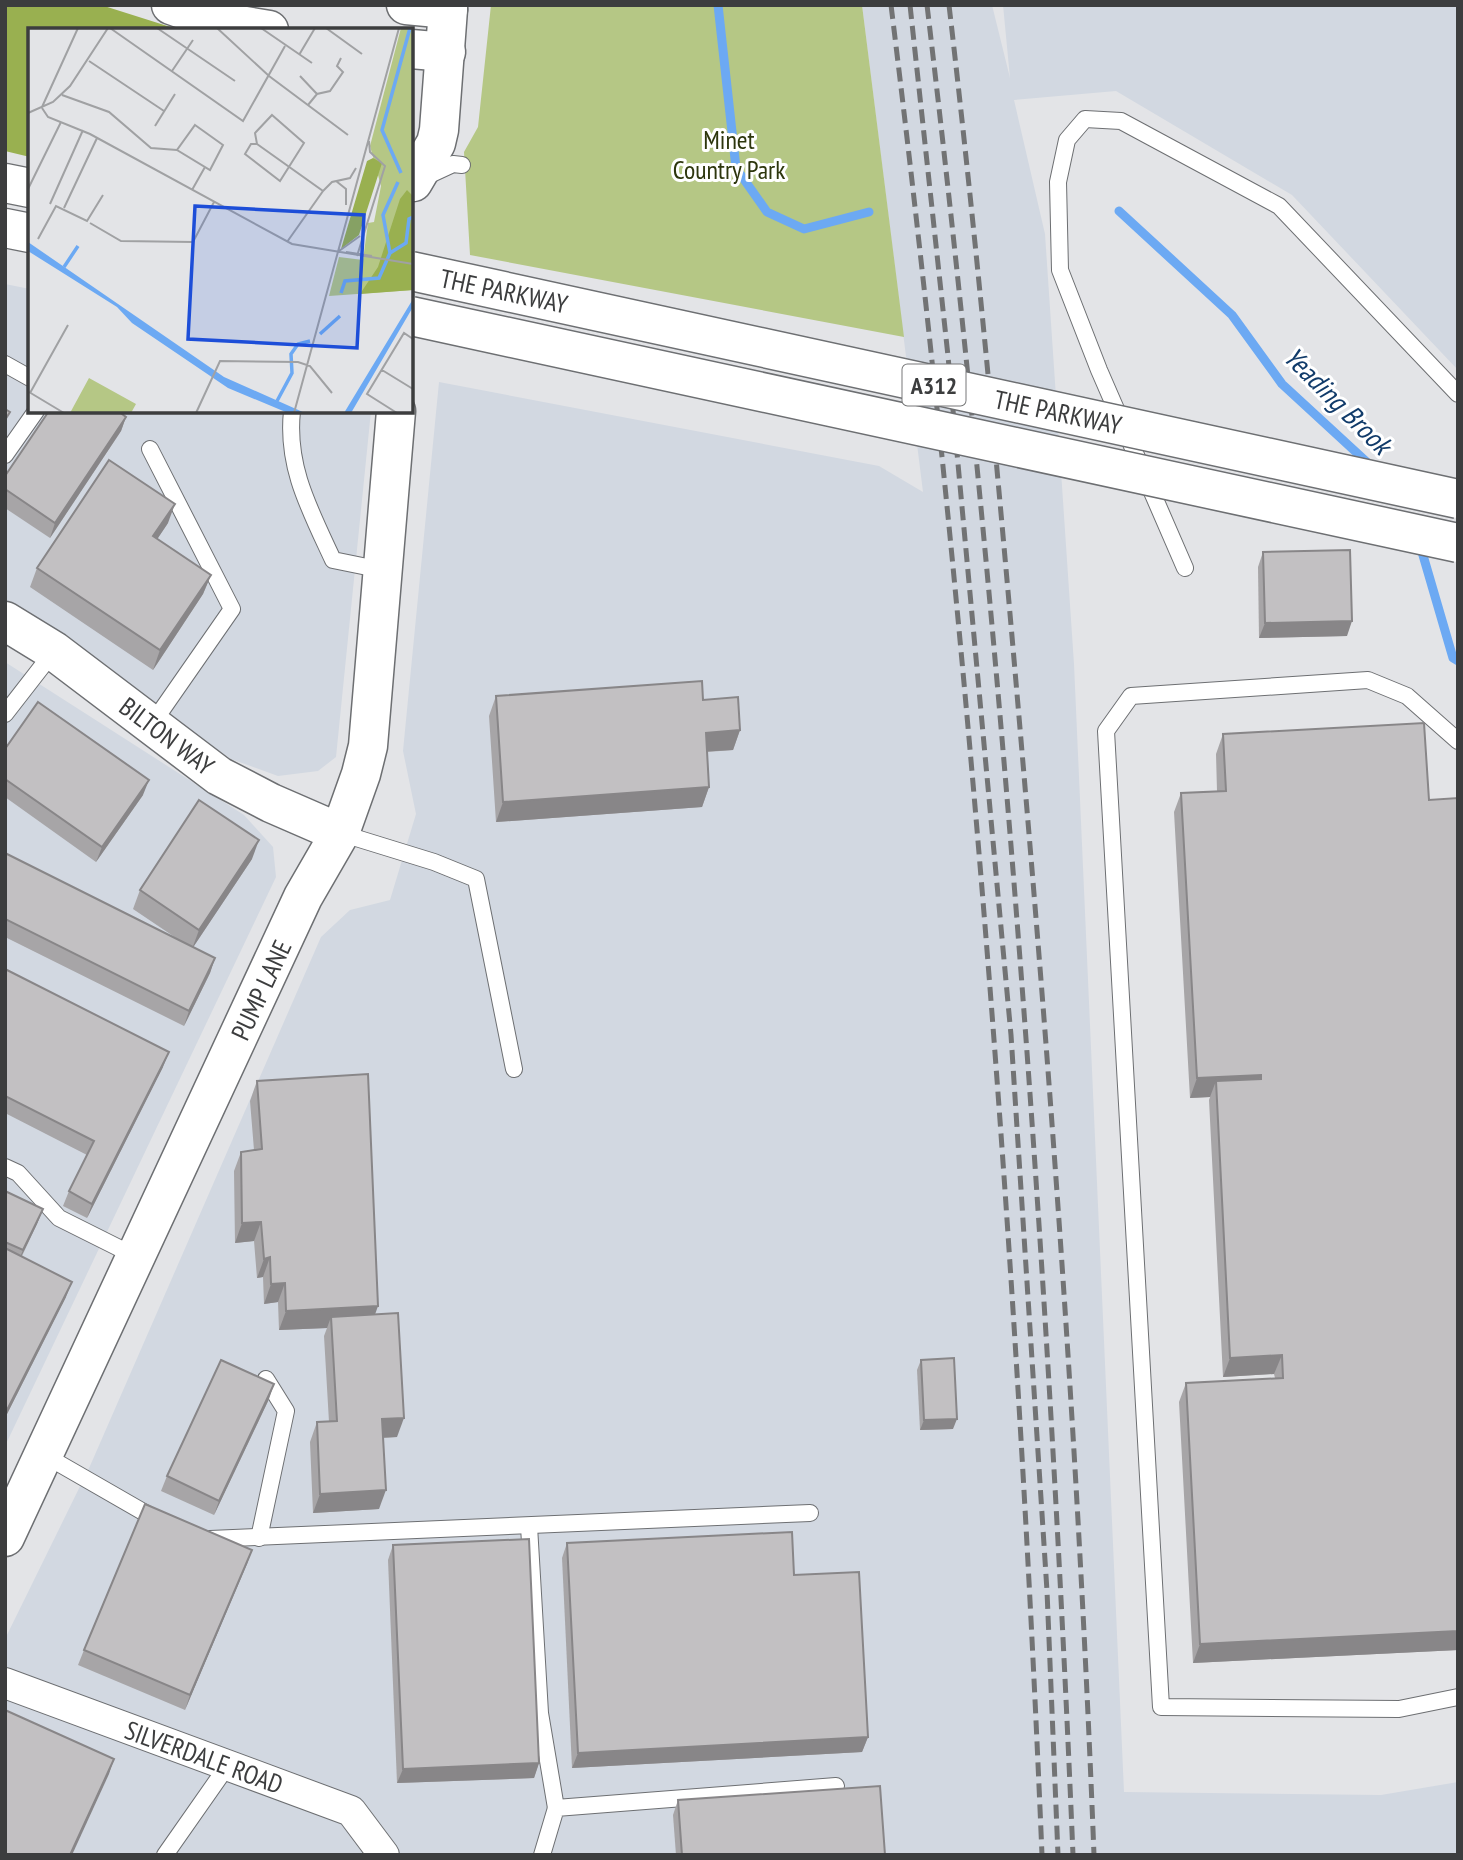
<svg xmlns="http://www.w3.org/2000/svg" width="1463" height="1860" font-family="'PT Sans Narrow',sans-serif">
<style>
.built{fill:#d2d8e1}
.green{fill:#b5c785}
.forest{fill:#99b050}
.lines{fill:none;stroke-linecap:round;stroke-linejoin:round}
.stream{stroke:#6ca9f3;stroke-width:9}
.lane-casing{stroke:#6d6f72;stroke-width:18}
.street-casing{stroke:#6d6f72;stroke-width:32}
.secondary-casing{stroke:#6d6f72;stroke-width:41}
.highway-casing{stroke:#6d6f72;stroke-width:41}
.lane{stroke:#fff;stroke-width:16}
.street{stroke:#fff;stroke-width:30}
.secondary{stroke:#fff;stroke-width:38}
.highway{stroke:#fff;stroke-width:38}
.rail{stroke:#727374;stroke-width:5;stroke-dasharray:14 7;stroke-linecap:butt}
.highway-bridge-casing{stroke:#6d6f72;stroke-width:41;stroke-linecap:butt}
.highway-bridge{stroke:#fff;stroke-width:38}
.wall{fill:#a7a5a7}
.shaded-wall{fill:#888688}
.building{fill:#c2c0c2;stroke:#888688;stroke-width:2}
.labels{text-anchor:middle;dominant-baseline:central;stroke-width:6;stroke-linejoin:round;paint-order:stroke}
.shield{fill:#fff;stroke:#767778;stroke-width:2}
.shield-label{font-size:24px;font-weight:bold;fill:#3c3d3e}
.park-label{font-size:26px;fill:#2d360d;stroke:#fff}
.street-label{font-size:26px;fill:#3c3d3e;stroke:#fff}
.water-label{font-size:28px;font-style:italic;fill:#113b6a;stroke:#fff}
.inset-river{fill:none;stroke:#6ca9f3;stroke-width:3.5}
.inset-road{fill:none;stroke:#a0a1a3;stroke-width:2}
.view{fill:#1d4ed8;fill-opacity:0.15;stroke:#1d4ed8;stroke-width:3.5}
.inset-edge{fill:none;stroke:#3c3d3e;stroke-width:3.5}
</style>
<rect width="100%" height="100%" fill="#e3e4e7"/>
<g class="built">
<polygon points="862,5 992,5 1010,78 1003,5 1458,5 1458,370 1292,195 1116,91 1014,100 1045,234 1074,664 1124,1792 1381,1795 1458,1782 1458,1855 5,1855 5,1639 90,1466 321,937 350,910 390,900 416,814 403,751 439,382 879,466 923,492"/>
<polygon points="5,284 30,289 30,411 371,411 336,757 318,771 278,776 231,759 5,603"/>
<polygon points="5,662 244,815 273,847 276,877 5,1446"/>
</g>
<polygon class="green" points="491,5 862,5 904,337 470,255 464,152 478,127"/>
<polygon class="forest" points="5,5 101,5 180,30 30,30 30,157 5,151"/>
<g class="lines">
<g class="stream">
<polyline points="718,5 736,168 767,212 804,229 869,212"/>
<polyline points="1119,211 1232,315 1282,384 1370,465"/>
<polyline points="1420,545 1453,658 1458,661"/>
</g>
<g class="lane-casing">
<g id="lane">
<polyline points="425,177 453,164 462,165"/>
<polyline points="5,364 30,378"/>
<path d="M292,411C286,467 310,510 333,560L382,570"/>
<polyline points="150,449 232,609 152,724"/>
<polyline points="5,455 36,411"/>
<polyline points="1185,568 1099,370 1060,270 1058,182 1067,140 1085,119 1121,121 1279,206 1458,394"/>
<polyline points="5,714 54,651"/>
<polyline points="1458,741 1407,696 1368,680 1131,696 1106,731 1161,1707 1399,1709 1458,1697"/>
<polyline points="340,833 434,862 476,879 514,1069"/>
<polyline points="5,1167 18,1173 59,1218 137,1257"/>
<polyline points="46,1456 159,1521"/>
<polyline points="529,1526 540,1713 556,1808"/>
<polyline points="259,1538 286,1411 266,1379"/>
<polyline points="210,1539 810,1513"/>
<polyline points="165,1855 228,1765"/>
<polyline points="542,1855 556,1808 836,1786"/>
</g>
</g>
<g class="street-casing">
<polyline id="street" points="5,1683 351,1811 384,1855"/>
</g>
<g class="secondary-casing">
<g id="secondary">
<polyline points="413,182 436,143 439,130 448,9"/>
<polyline points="5,621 54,651 219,776 271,803 340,833"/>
<polyline points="5,1537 303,897 340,833 361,774 368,746 396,411"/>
</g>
</g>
<g class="highway-casing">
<g id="highway">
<polyline points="171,5 216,21 269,30"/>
<polyline points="406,5 448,9"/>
<polyline points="411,49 446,52"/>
<polyline points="5,183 30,188"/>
<polyline points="5,228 30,233"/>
</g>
</g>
<use href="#lane" class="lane"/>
<use href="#street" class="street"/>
<use href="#secondary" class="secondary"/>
<use href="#highway" class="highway"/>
<g class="rail">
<path d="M891,5C967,620 1016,1236 1042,1855"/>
<polyline points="910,5 948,356 1011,1035 1047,1591 1058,1855"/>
<path d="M927,5C1000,619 1047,1237 1073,1855"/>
<path d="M949,5C979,262 1002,518 1024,775C1055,1135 1080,1494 1094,1855"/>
</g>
<g class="highway-bridge-casing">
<g id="highway-bridge">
<polyline points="411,271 1458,499"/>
<polyline points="411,316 1458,543"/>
</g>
</g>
<use href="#highway-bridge" class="highway-bridge"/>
</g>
<g class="wall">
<polygon points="126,417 121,431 50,538 5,508 5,476"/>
<polygon points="168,523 157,539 211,575 203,594 153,670 30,587 37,568"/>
<polygon points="1263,552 1347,636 1259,638 1258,567"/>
<polygon points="496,696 703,700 740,730 733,750 707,752 709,787 702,807 496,822 489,716"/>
<polygon points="1223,734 1458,1650 1193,1663 1179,1402 1186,1383 1275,1378 1274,1374 1223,1377 1209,1100 1210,1097 1190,1098 1174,812 1181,793 1217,791 1216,754"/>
<polygon points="5,749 143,795 96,862 5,797"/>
<polygon points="5,853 179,940 133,909 140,890 252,859 193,947 215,958 210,973 184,1026 5,937"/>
<polygon points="5,969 163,1067 87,1218 63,1206 69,1191 87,1155 5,1113"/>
<polygon points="257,1081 375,1314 397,1437 383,1438 379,1509 313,1513 310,1442 317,1422 329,1422 324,1336 327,1328 279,1330 278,1302 264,1304 263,1277 257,1278 254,1241 235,1243 234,1171 241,1152 254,1150 250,1101"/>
<polygon points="5,1191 43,1209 37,1224 22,1256 66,1297 5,1418"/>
<polygon points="921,1360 953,1429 920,1430 917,1370"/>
<polygon points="269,1399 214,1515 161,1491 167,1476"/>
<polygon points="567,1543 794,1575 868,1737 862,1752 572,1768 562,1558"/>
<polygon points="393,1545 539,1763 534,1778 397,1783 388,1560"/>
<polygon points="252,1550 185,1710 78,1665 84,1650"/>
<polygon points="678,1800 885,1855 676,1855 673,1815"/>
</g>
<g class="shaded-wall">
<polygon points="126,417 121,431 50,538 55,523"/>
<polygon points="175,504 168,523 146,556 153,536"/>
<polygon points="211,575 203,594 153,670 160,650"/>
<polygon points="1352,621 1347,636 1259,638 1265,623"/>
<polygon points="740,730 733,750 698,752 706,733"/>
<polygon points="149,780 143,795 96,862 102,847"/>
<polygon points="709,787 702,807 496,822 503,802"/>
<polygon points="259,840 252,859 192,949 199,930"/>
<polygon points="215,958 210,973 184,1026 189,1011"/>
<polygon points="169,1052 163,1067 87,1218 92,1204"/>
<polygon points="1261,1075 1254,1094 1216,1081 1210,1097 1190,1098 1197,1078"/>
<polygon points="43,1209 37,1224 17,1265 23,1250"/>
<polygon points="261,1222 254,1241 235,1243 242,1223"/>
<polygon points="270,1257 263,1277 257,1278 264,1259"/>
<polygon points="72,1282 66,1297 5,1418 5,1414"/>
<polygon points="285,1283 278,1302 264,1304 271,1284"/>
<polygon points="378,1306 371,1326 331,1317 327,1328 279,1330 286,1311"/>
<polygon points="1282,1355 1274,1374 1223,1377 1230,1358"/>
<polygon points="274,1384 269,1399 214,1515 219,1501"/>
<polygon points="404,1418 397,1437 375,1438 382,1419"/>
<polygon points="957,1419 953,1429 920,1430 924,1420"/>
<polygon points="386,1490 379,1509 313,1513 320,1494"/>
<polygon points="252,1550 247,1564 185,1710 190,1695"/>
<polygon points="1458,1631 1458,1650 1193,1663 1200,1644"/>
<polygon points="868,1737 862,1752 572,1768 578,1753"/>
<polygon points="114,1759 109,1774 72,1855 70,1855"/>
<polygon points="539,1763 534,1778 397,1783 403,1769"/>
</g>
<g class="building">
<polygon points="5,409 10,412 5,420"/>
<polygon points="49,411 118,411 126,417 55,523 5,489 5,476"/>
<polygon points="109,460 175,504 153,536 211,575 160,650 37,568"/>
<polygon points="1350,550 1352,621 1265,623 1263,552"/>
<polygon points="702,681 703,700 738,697 740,730 706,733 709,787 503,802 496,696"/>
<polygon points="38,702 149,780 102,847 5,779 5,749"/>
<polygon points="1424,723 1429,800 1458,798 1458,1631 1200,1644 1186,1383 1283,1378 1282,1355 1230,1358 1216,1081 1261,1079 1261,1075 1197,1078 1181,793 1226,791 1223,734"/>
<polygon points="199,800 259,840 199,930 140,890"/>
<polygon points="5,853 215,958 189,1011 5,919"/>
<polygon points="5,969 169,1052 92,1204 69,1191 94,1141 5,1096"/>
<polygon points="368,1074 378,1306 286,1311 285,1283 271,1284 270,1257 264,1259 261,1222 242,1223 241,1152 262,1149 257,1081"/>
<polygon points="5,1191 43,1209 23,1250 5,1242"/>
<polygon points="5,1248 72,1282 5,1414"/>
<polygon points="398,1313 404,1418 382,1419 386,1490 320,1494 317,1422 337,1421 331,1317"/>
<polygon points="954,1358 957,1419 924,1420 921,1360"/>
<polygon points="221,1360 274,1384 219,1501 167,1476"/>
<polygon points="145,1504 252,1550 190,1695 84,1650"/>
<polygon points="792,1532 794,1575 859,1572 868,1737 578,1753 567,1543"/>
<polygon points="529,1539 539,1763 403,1769 393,1545"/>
<polygon points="5,1710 114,1759 70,1855 5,1855"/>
<polygon points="880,1786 885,1855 682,1855 678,1800"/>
</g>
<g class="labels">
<rect class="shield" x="902.5" y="364.5" width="63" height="41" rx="5"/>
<g class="shield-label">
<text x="934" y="385">A312</text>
</g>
<g class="park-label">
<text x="729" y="139">Minet<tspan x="729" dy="30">Country Park</tspan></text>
</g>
<g class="street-label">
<text transform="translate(504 291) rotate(12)">THE PARKWAY</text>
<text transform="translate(1058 412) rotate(12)">THE PARKWAY</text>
<text transform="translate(167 736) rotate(37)">BILTON WAY</text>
<text transform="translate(261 990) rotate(-65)">PUMP LANE</text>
<text transform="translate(204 1757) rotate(20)">SILVERDALE ROAD</text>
</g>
<g class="water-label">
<text transform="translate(1338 400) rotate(45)">Yeading Brook</text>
</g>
</g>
<g transform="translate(28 28)">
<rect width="385" height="385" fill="#e3e4e7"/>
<path d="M373,0H385V262L301,268L311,229L335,232L340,195L346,194L353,158L342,118ZM61,350L108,376L103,385H42Z" fill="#b5c785"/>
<path d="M345,130L354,135L331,207L313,221L339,133ZM379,162L385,168V262L332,266L350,239L372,171Z" fill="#99b050"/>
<path d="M0,214L196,349L277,385H260L200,360L104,295L89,279L0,223ZM385,271V279L323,385H316Z" fill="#6ca9f3"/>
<path class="inset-river" d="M373,145L354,102L382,0M362,225L355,187L370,154M36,239L50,218M313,265L317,253L351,250L362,225L378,215L381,191L385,189M292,306L312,288M249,373L264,345L263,326L270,316L282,313"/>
<path class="inset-road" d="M82,0L215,93L257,18M129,0L207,53M189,0L241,48L320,107M233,0L284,35M298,0L334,26M271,27L287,0M61,33L136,83M144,43L165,12M272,48L289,66M34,67L81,84L123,120L149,122M280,77L289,66L302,63L315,44L309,38L313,30M14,79L50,0M14,80L20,89L62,106L264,216L385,236M0,85L25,74L42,58L80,0M244,87L276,115L252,153L217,126L223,116H229L227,105ZM167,97L195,117L182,142L149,122ZM127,98L147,66M229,116L295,163L259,214M308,153L318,161V177M0,161L33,94M164,162L177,139M295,163L304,154L322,150L328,140M22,176L55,102M36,180L69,110M62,195L93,213L165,214L186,174M10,211L28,178L59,193L75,167M311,223L332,208M318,224L344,228M329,228L357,138L342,124L341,113M354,342L385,361M1,364L36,385M2,365L40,297M168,385L192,333L270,334L282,338L304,365M266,385L371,0M369,385L339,366L376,305L385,311"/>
<path class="view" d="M167,178L336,187L329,320L160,311Z"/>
<rect width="385" height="385" class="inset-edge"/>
</g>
<rect width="1463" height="1860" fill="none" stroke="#3c3d3e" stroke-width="14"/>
</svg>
